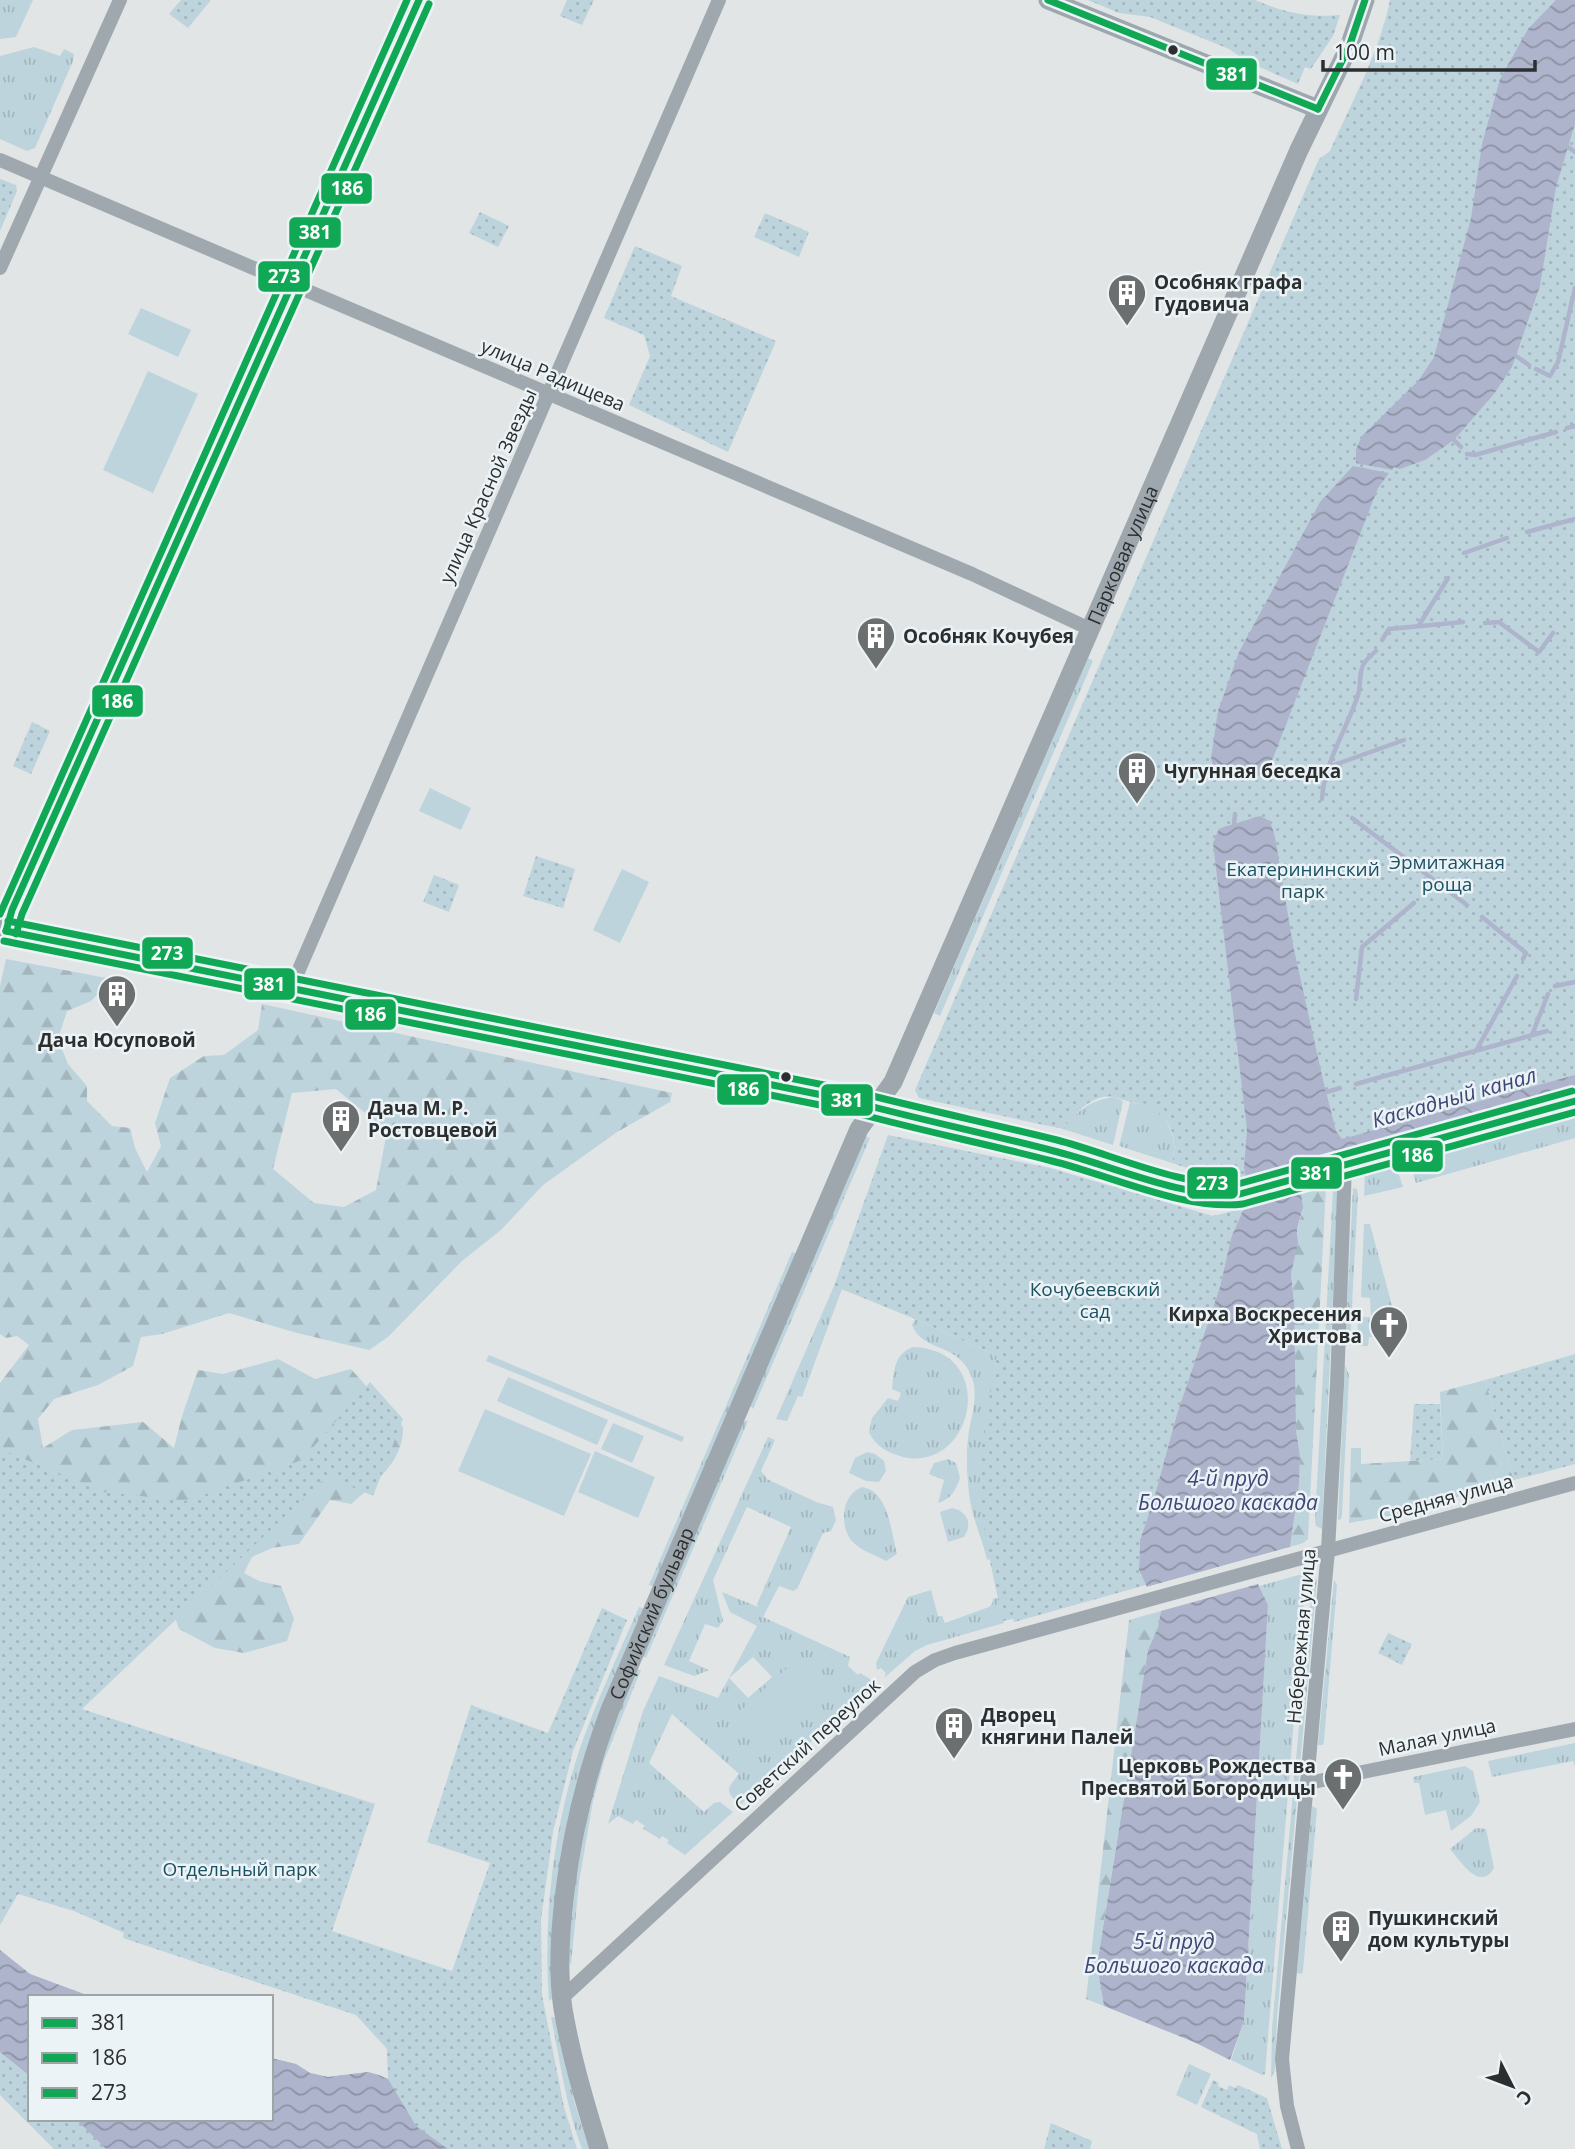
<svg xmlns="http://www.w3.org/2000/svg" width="1575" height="2149" font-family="'Open Sans',sans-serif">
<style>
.grass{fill:url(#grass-tufts);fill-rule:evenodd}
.forest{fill:url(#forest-firs);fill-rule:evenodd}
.park{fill:url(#park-dots)}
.garden{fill:#bdd4dd}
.water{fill:url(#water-waves)}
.pier{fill:#e1e5e6}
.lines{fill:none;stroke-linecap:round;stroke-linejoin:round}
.stream{stroke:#adb4cb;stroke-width:4.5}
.street{stroke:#a0a8af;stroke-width:14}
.secondary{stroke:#9ea6ae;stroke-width:19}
.bus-1-casing{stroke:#ebf3f6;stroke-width:12}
.bus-2-casing{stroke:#ebf3f6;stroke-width:12}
.bus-3-casing{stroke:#ebf3f6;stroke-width:12}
.bus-1{stroke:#10a855;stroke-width:7}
.bus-2{stroke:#10a855;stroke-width:7}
.bus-3{stroke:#10a855;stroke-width:7}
.bus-dot{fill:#2c2f30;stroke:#ebf3f6;stroke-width:2.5}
.labels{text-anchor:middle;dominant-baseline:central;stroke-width:5;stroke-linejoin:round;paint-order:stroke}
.poi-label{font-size:19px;font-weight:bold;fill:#2c2f30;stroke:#ebf3f6;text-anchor:start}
.street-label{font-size:19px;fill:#2c2f30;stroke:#ebf3f6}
.park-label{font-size:19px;fill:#1a5163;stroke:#ebf3f6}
.water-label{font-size:21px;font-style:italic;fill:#3e4776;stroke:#ebf3f6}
.line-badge{stroke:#ebf3f6;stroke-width:2.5}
.badge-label{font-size:19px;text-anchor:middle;font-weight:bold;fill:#fff}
</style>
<defs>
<pattern id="grass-tufts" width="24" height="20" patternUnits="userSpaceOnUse" patternTransform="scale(1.75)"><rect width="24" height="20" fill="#bdd4dd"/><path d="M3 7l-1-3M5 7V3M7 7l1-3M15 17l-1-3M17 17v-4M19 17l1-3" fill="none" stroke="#a3b6be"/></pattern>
<pattern id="forest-firs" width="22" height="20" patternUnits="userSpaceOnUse" patternTransform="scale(1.75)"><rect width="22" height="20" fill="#bdd4dd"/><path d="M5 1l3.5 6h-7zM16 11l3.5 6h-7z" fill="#a3b6be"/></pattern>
<pattern id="park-dots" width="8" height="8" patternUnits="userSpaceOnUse" patternTransform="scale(1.75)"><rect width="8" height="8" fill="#bdd4dd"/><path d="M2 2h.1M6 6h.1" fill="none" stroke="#a3b6be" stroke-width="1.8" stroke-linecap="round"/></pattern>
<pattern id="water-waves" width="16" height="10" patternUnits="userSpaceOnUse" patternTransform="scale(1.75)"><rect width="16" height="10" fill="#adb4cb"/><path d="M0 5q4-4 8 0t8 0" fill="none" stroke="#8d93a5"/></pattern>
</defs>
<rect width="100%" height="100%" fill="#e1e5e6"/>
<g class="grass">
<polygon points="0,0 33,0 16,37 0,39"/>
<polygon points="34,47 60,56 64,49 74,54 73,61 35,148 27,151 0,139 0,56"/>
<polygon points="1088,658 1093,661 940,1016 934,1013"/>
<path d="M1142,1094L1148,1095C1164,1117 1180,1134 1172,1163L1119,1146L1130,1102L1139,1104Z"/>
<path d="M1113,1097L1123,1101L1113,1145L1063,1129C1076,1110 1091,1101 1113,1097Z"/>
<polygon points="1575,1116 1575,1138 1416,1183 1410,1162"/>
<polygon points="865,1136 870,1138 753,1409 749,1404"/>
<polygon points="1396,1166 1403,1187 1364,1196 1365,1174"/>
<polygon points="1353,1188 1357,1189 1358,1194 1350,1343 1345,1347"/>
<polygon points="1338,1189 1322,1529 1316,1526 1315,1520 1333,1190"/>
<polygon points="1364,1224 1370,1224 1401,1339 1369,1337 1368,1346 1357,1346 1358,1317 1371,1317 1370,1298 1361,1297"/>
<polygon points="792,1252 798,1254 655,1587 649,1585"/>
<polygon points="834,1286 842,1289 802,1397 798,1396 787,1421 776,1419"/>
<path d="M915,1319L997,1356L980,1467L981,1495L990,1559L987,1560C982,1537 971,1516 969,1493C967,1476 966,1456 968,1439C970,1417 980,1397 971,1375C957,1342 922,1352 912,1325Z"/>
<path d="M913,1347C1000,1350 974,1473 903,1457C888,1453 875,1446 869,1432L872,1418L888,1398L898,1401L901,1393L892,1389C894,1371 894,1354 913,1347Z"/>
<polygon points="1345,1365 1349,1375 1342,1514 1341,1519 1338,1520"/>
<polygon points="742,1421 748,1421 646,1658 641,1655"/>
<path d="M768,1437L775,1440L761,1471L767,1479L816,1502L833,1507L836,1520L831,1531L823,1533L797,1589L793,1591L779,1586L763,1617L850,1657L848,1666L858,1675L860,1673L870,1679L874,1686L740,1805C724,1791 727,1789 739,1774L672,1714L649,1763L704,1812L714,1803L720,1802L733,1812L685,1855L667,1843L669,1840L662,1836L660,1839L643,1829L645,1826L636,1820L633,1824L618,1816L608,1824L643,1711L659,1676L718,1698L757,1626L730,1612L722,1592L758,1607L757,1604L791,1527L747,1507L713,1580L723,1621L718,1628L705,1624L689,1661L709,1670L694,1676L664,1665ZM753,1657L772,1677L748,1698L729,1678Z"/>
<polygon points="867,1452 875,1454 884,1461 886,1471 879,1482 866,1481 849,1473 855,1458"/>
<path d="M948,1459L956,1463L960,1478C956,1490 950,1500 938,1503L944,1480L929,1474L934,1463Z"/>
<path d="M862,1487C889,1491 891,1532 897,1554L886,1561C875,1555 859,1550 851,1540C839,1524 842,1494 862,1487Z"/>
<path d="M952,1508C967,1511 973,1524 964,1537L948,1542L940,1512Z"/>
<polygon points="1306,1573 1265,2074 1262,2075 1231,2060 1244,2021 1268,1605 1259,1586"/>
<polygon points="1317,1579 1277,2018 1275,2070 1271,2078 1272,2029 1308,1625 1313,1580"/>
<polygon points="1334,1580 1337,1585 1324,1741 1323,1745 1318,1745"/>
<polygon points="931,1590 938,1616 942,1616 945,1623 989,1607 992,1604 993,1599 998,1598 1004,1623 927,1645 915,1651 884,1678 886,1673 881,1668 877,1670 876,1663 908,1597"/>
<path d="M639,1607L645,1609L603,1706L554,1997L549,2001C543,1917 553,1831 579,1751C596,1702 618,1655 639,1607Z"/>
<polygon points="635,1669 641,1670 604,1761 593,1801 579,1882 571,1965 568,1961 568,1925 587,1800"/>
<polygon points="1575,1743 1575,1766 1573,1761 1492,1777 1488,1761"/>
<polygon points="1465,1766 1473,1771 1480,1802 1471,1816 1451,1831 1446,1810 1425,1815 1419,1783 1414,1783 1413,1777"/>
<polygon points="1312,1806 1317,1809 1303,1971 1302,1974 1297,1973"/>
<path d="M1476,1828L1486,1829L1494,1868C1480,1892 1461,1862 1450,1849Z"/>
<path d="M551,2017H556L575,2104L589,2149H582C566,2107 560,2061 551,2017Z"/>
<polygon points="1189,2064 1211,2074 1197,2105 1176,2095"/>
</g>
<g class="forest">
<path d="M6,959L112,979L91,1001L67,1011L58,1039L68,1064L87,1086V1101L112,1126L130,1128L135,1148L147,1172L161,1146L155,1123L170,1078L204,1056L224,1055L258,1030L262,1004L672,1093L670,1102L617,1132L543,1185L501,1230L462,1261L388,1337L369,1350L297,1333L229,1313L162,1334L141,1337L133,1366L98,1385L54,1399L38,1419L43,1448L72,1430L143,1422L174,1448L182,1416L198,1370L223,1374L278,1359L315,1379L351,1369L403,1427C404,1461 374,1484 351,1504L330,1500L299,1544L272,1548L252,1557L244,1573L259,1581L281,1586L294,1619L287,1641L244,1653L215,1648L179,1629L165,1588L0,1482V1383L29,1345L17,1336L6,1338L0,1334V986ZM336,1089L387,1131L376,1190L344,1207L314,1203L273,1169L292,1093Z"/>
<polygon points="1326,1186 1308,1539 1303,1543 1290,1547 1299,1485 1300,1456 1296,1430 1294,1380 1294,1302 1291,1274 1298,1234 1297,1229 1302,1213 1301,1194"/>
<polygon points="1485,1380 1514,1480 1400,1514 1349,1523 1351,1448 1361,1448 1361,1464 1443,1459 1440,1392"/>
<polygon points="1161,1611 1158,1627 1148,1650 1097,1964 1104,2006 1086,1999 1129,1620"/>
</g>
<g class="park">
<polygon points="181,0 211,0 188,28 169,14"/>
<polygon points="567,0 594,0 582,25 560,16"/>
<path d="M1088,0H1255C1283,12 1309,18 1340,15L1333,36L1311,69L1305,67L1298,84L1248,62L1229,49L1150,17L1119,13Z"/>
<path d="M1390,0H1575V1086L1231,1182L1172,1163C1180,1134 1167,1113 1141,1102L1140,1104C1131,1102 1120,1099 1113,1097C1094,1093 1073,1114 1063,1129L919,1098L915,1090L1319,159L1330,151C1352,101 1379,54 1390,0Z"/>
<polygon points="0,179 16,185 17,191 0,231"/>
<polygon points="480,212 509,226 498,247 469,233"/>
<polygon points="765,213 809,232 799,257 754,237"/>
<polygon points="635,246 682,266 671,296 776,341 728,452 629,405 650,356 644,335 604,318"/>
<polygon points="32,722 50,731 31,774 13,766"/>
<polygon points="536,856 575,869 563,908 523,896"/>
<polygon points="434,875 459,885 449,912 423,902"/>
<path d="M888,1135L1050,1168L1213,1216L1244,1208L1231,1238L1220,1287L1177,1414L1153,1502L1140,1540L1139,1570L1146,1585L1014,1622L1013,1619L1003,1621C993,1575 978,1515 980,1467C982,1431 991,1392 997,1356L915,1319L834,1286Z"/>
<polygon points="1575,1354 1575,1464 1514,1480 1485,1380"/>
<polygon points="370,1382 403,1419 373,1496 327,1476 82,1709 375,1804 332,1931 452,1971 490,1863 427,1842 471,1705 548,1733 602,1608 627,1620 573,1751 553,1832 541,1920 542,1995 564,2107 577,2149 54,2149 0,2095 0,1950 30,1974 92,1997 30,1997 30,2119 271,2119 271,2058 296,2064 310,2073 328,2077 368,2072 388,2079 387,2049 356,2015 123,1938 124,1933 74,1911 18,1894 0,1925 0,1449 104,1492 186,1501 302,1460"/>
<polygon points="1414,1404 1440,1404 1443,1459 1410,1461"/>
<polygon points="1388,1633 1412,1644 1402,1665 1378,1653"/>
<polygon points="1213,2080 1219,2083 1218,2086 1227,2090 1229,2085 1235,2088 1238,2085 1267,2098 1282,2149 1260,2149 1257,2134 1201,2107"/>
<polygon points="1051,2123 1092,2141 1090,2149 1044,2149"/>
</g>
<g class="garden">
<polygon points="141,308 191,330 178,357 128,334"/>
<polygon points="148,371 198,394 153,493 103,470"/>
<polygon points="430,788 471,808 461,830 419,811"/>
<polygon points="622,869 649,882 620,943 593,930"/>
<polygon points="489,1355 684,1437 682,1442 486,1361"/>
<polygon points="508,1377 608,1420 597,1445 497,1401"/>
<polygon points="485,1409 591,1454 564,1516 458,1471"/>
<polygon points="613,1423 644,1436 632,1463 601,1449"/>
<polygon points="595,1451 655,1477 638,1518 578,1492"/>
<polygon points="797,1659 820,1684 764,1735 741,1710"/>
</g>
<g class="water">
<polygon points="1556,0 1575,0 1575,124 1556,187 1540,286 1512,367 1494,394 1454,440 1425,460 1400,469 1394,467 1392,470 1356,463 1356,449 1362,436 1419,380 1434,357 1471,218 1482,144 1500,79 1528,29"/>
<path d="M1353,466L1389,473L1378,488L1273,758C1260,788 1237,779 1213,766L1211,758L1218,711L1239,652L1320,502Z"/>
<polygon points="1260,816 1270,821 1275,837 1293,945 1323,1080 1336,1131 1342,1139 1575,1075 1575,1086 1246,1179 1244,1167 1247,1130 1213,843 1219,829 1224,827"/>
<polygon points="1301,1194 1303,1207 1297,1229 1298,1243 1291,1274 1294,1302 1296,1430 1300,1456 1299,1485 1290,1547 1147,1587 1139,1570 1140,1540 1153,1502 1177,1414 1220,1287 1231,1238 1244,1208"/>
<polygon points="1258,1584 1268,1605 1244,2021 1230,2060 1194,2042 1104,2006 1097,1965 1148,1650 1158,1627 1161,1611"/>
<polygon points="0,1950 30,1974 92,1997 30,1997 30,2076 0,2052"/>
<polygon points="271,2058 296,2064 310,2073 328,2077 368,2072 379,2075 388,2079 416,2126 448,2149 106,2149 76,2119 271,2119"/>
</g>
<polygon class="pier" points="1294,1546 1291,1550 1148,1590 1143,1588"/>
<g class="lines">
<g class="stream">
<polyline points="1568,147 1575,152"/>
<polyline points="1516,356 1529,365"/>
<polyline points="1536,369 1550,376 1558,362 1575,288"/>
<polyline points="1567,428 1575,426"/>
<polyline points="1454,440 1461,447"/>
<polyline points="1467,454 1475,455 1556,432"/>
<polyline points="1527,532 1575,519"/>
<polyline points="1464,553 1507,538"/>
<polyline points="1485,623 1499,622 1539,652 1553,633"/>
<polyline points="1419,625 1448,578"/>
<polyline points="1382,640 1389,629 1463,622"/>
<polyline points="1331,766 1404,740"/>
<path d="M1322,799C1324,763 1347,729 1358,695C1361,686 1359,676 1362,668C1364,660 1371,656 1376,651"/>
<polyline points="1352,818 1467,905"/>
<polyline points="1234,825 1235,814"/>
<polyline points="1482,917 1526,953 1523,959"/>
<polyline points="1555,986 1575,982"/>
<polyline points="1356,999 1362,947 1414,903"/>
<polyline points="1532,1035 1548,994"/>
<polyline points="1477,1049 1517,976"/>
<polyline points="1356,1084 1547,1031"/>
<polyline points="1327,1092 1340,1088"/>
</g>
<g class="street">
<polyline points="0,160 972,574 1090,629"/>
<polyline points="0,268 120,0"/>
<polyline points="291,988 719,0"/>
<polyline points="1308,1783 1575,1729"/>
<polyline points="562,1998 889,1696 915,1672 935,1660 955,1653 1575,1483"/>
<polyline points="1298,2149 1287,2106 1282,2059 1328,1550 1337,1385 1345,1165"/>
</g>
<g class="secondary">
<polyline points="1048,0 1318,109"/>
<polyline points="0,930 847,1100 909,1117 1056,1151 1191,1191 1218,1196 1240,1194 1575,1101"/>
<polyline points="6,931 12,910 419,0"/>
<path id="s1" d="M599,2149C585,2103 571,2056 563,2009C557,1970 560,1930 565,1891C573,1826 587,1771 610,1710L859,1129L893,1082L1299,150L1349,47L1365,0"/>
</g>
<g class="bus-1-casing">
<g id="bus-1">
<polyline points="1048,0 1318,109"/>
<polyline points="1318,109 1349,47 1365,0"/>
<path d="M6,931L847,1100C916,1119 985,1133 1054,1151C1111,1165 1183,1199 1240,1194L1575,1101"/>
<polyline points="6,931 12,910 419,0"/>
</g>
</g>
<g class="bus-2-casing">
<g id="bus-2">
<polyline points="16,934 22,914 429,4"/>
<path d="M4,941L845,1110C913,1129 983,1143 1052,1161C1109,1175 1185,1211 1243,1204L1575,1112"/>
</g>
</g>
<g class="bus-3-casing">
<g id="bus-3">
<polyline points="0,914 407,0"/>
<path d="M8,921L849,1090C918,1108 988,1123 1057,1140C1111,1154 1185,1188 1238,1184L1572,1091"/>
</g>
</g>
<use href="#bus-1" class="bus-1"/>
<use href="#bus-2" class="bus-2"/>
<use href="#bus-3" class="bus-3"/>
</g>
<defs>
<g id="building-pin" transform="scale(2.0125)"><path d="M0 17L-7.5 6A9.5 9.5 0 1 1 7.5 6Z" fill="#6b6f70" stroke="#ebf3f6"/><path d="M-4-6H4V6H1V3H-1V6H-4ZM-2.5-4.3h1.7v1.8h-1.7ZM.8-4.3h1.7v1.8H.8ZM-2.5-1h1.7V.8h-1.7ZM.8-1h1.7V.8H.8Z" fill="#fff"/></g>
<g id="church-pin" transform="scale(2.0125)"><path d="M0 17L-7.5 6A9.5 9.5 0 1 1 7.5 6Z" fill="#6b6f70" stroke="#ebf3f6"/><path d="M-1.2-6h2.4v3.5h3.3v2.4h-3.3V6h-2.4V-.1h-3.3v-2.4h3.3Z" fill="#fff"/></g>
</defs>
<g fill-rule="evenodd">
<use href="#building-pin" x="1127" y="293"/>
<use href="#building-pin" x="876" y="636"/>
<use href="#building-pin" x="1137" y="771"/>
<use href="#building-pin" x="117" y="994"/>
<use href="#building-pin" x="341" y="1119"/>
<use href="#church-pin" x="1389" y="1325"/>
<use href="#building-pin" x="954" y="1726"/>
<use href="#church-pin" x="1343" y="1777"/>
<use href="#building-pin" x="1341" y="1929"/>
</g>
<g class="bus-dot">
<circle cx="1173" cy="50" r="6"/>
<circle cx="786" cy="1077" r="6"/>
</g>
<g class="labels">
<g class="poi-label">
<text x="1154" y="282">Особняк графа<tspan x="1154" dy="22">Гудовича</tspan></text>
<text x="903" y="636">Особняк Кочубея</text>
<text x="1164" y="771">Чугунная беседка</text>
<text x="117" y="1040" text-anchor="middle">Дача Юсуповой</text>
<text x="368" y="1108">Дача М. Р.<tspan x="368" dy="22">Ростовцевой</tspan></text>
<text x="1362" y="1314" text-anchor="end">Кирха Воскресения<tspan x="1362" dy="22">Христова</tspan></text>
<text x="981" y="1715">Дворец<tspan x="981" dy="22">княгини Палей</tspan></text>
<text x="1316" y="1766" text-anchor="end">Церковь Рождества<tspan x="1316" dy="22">Пресвятой Богородицы</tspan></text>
<text x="1368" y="1918">Пушкинский<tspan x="1368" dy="22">дом культуры</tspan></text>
</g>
<g class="street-label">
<text transform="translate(553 375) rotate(23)">улица Радищева</text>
<text transform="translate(488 486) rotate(-66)">улица Красной Звезды</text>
<text stroke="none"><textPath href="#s1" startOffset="1715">Парковая улица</textPath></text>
<text transform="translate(1446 1498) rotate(-15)">Средняя улица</text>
<text stroke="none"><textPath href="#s1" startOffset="555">Софийский бульвар</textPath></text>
<text transform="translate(1301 1636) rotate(-85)">Набережная улица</text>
<text transform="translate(1437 1737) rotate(-12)">Малая улица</text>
<text transform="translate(807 1745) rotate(-42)">Советский переулок</text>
</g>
<g class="park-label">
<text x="1447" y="862">Эрмитажная<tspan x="1447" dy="22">роща</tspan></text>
<text x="1303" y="869">Екатерининский<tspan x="1303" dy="22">парк</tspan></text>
<text x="1095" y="1289">Кочубеевский<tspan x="1095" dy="22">сад</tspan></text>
<text x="240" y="1869">Отдельный парк</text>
</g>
<g class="water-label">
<text transform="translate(1454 1097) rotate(-16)">Каскадный канал</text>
<text x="1228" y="1478">4-й пруд<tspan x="1228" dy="24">Большого каскада</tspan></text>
<text x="1174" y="1941">5-й пруд<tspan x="1174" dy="24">Большого каскада</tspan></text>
</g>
</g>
<g class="line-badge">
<rect x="1205" y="57" width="53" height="34" rx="7" fill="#10a855"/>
<rect x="320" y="172" width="53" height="33" rx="7" fill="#10a855"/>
<rect x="288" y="216" width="54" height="33" rx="7" fill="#10a855"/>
<rect x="257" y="260" width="54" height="33" rx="7" fill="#10a855"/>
<rect x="91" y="684" width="53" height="34" rx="7" fill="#10a855"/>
<rect x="141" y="936" width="53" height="34" rx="7" fill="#10a855"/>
<rect x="243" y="967" width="53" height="34" rx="7" fill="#10a855"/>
<rect x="344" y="998" width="53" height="33" rx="7" fill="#10a855"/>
<rect x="716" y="1073" width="54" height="33" rx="7" fill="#10a855"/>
<rect x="820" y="1083" width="54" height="34" rx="7" fill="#10a855"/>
<rect x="1391" y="1139" width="53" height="34" rx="7" fill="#10a855"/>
<rect x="1290" y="1156" width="53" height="34" rx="7" fill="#10a855"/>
<rect x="1186" y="1166" width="53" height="34" rx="7" fill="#10a855"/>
</g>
<g class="badge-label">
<text x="1232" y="81">381</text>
<text x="347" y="195">186</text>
<text x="315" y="239">381</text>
<text x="284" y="283">273</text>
<text x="117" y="708">186</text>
<text x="167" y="960">273</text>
<text x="269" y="991">381</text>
<text x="370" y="1021">186</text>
<text x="743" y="1096">186</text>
<text x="847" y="1107">381</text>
<text x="1417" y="1162">186</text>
<text x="1316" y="1180">381</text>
<text x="1212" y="1190">273</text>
</g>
<rect x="28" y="1995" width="245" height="126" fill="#ebf3f6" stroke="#9fa5a7" stroke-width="2"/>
<rect x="42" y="2018" width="35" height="10" fill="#10a855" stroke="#9fa5a7" stroke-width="2"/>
<text x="91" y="2030" font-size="21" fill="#2c2f30">381</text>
<rect x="42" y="2053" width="35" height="10" fill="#10a855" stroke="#9fa5a7" stroke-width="2"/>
<text x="91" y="2065" font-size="21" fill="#2c2f30">186</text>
<rect x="42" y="2088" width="35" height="10" fill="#10a855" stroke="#9fa5a7" stroke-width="2"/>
<text x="91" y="2100" font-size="21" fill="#2c2f30">273</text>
<g transform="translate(1512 2086) rotate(132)" stroke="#ebf3f6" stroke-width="5" paint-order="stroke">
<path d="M0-5L12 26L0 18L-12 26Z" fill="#2c2f30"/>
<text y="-10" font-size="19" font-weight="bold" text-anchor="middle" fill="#2c2f30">С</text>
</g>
<path d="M1323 60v10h212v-10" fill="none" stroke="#2c2f30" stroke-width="3.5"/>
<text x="1334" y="60" font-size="21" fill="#2c2f30" stroke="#ebf3f6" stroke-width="5" paint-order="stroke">100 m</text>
</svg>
